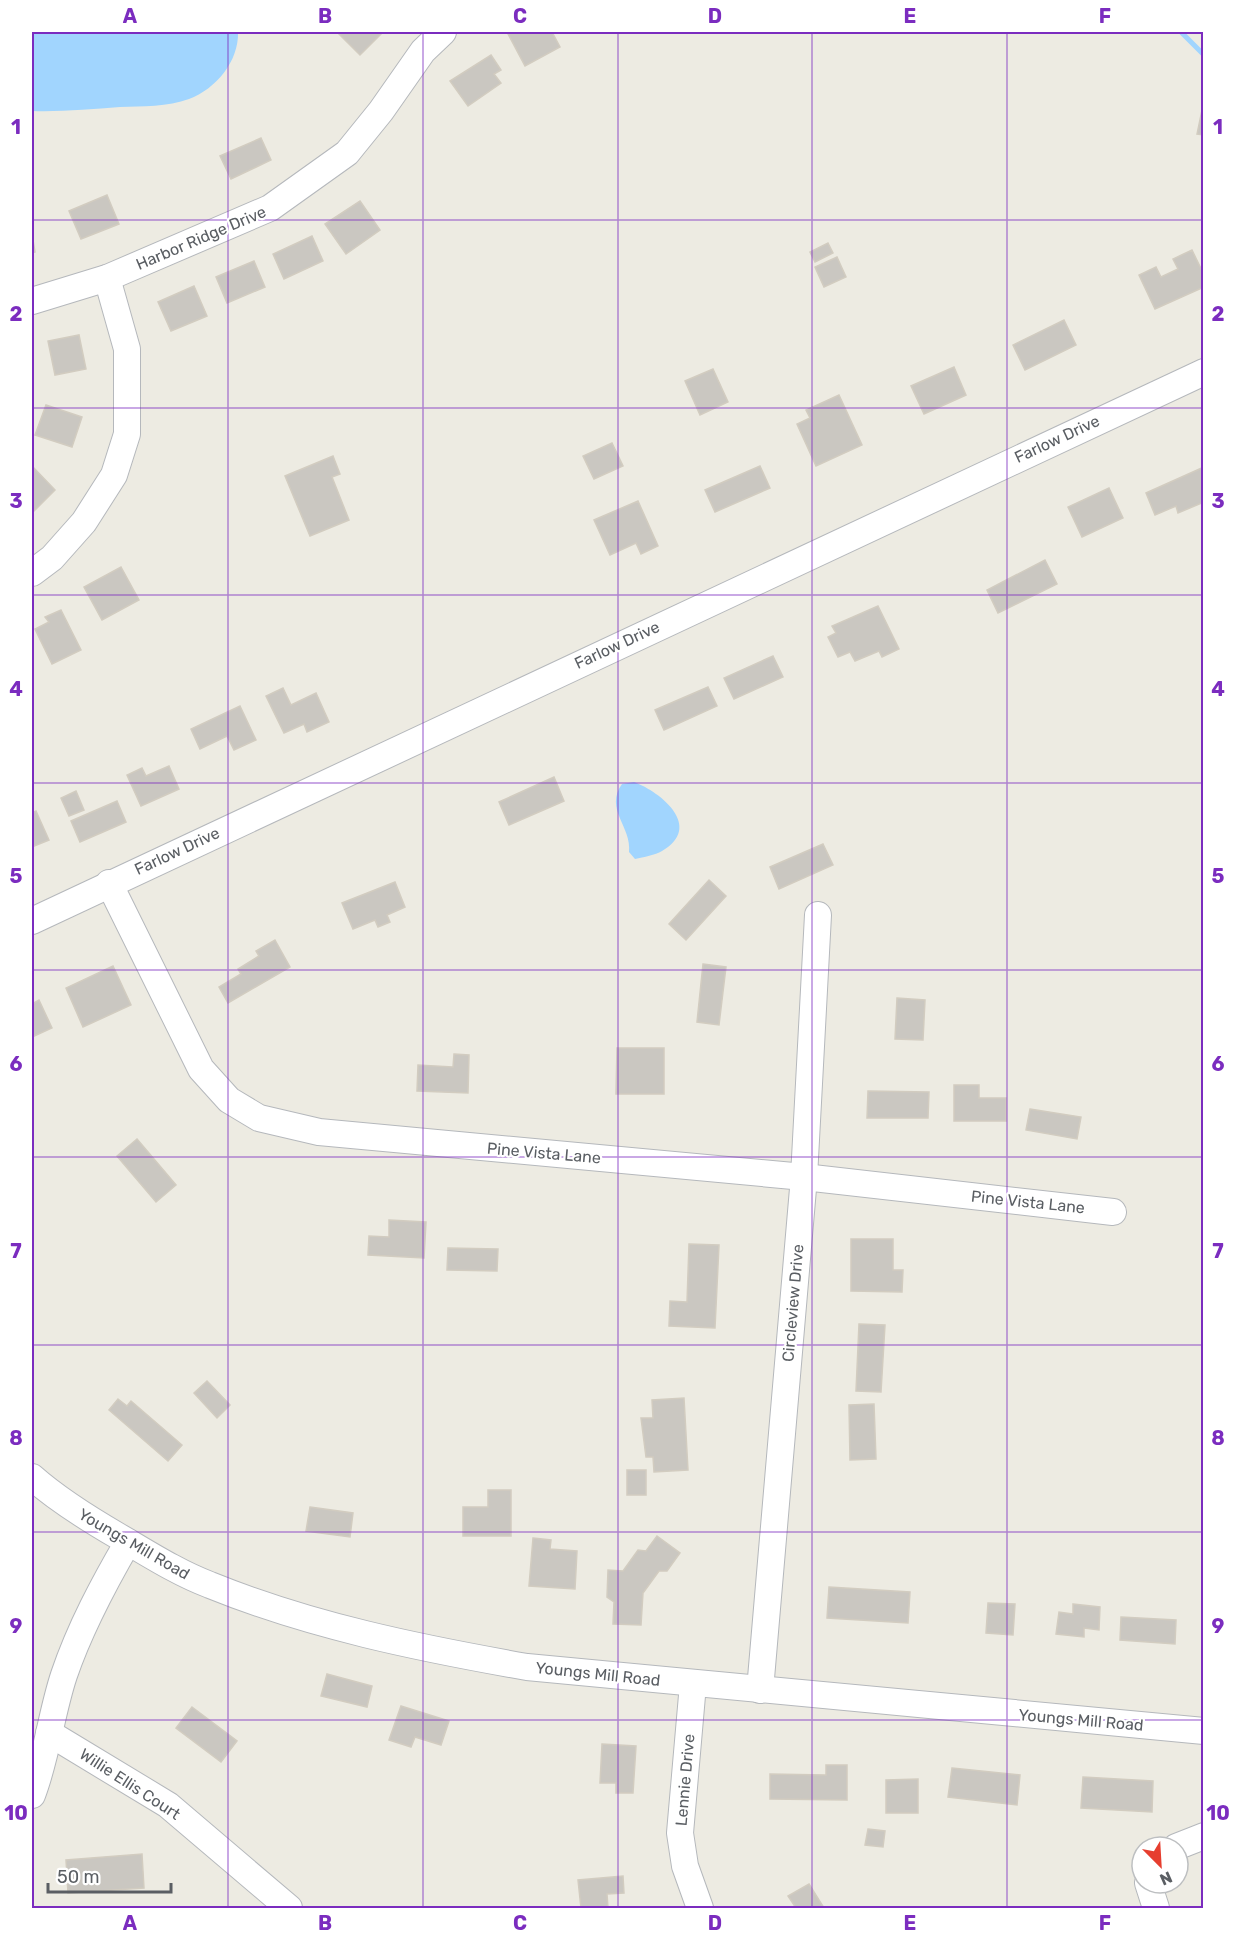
<svg xmlns="http://www.w3.org/2000/svg" width="1235" height="1940" font-family="Rubik,sans-serif">
<style>
.water{fill:#a1d5fe}
.lines{fill:none;stroke-linecap:round;stroke-linejoin:round}
.stream{stroke:#a1d5fe;stroke-width:5}
.building{fill:#cac7c1;stroke:#d2ccc0;stroke-width:1.5}
.minor-casing{stroke:#b5b8bc;stroke-width:28}
.minor{stroke:#fff;stroke-width:26}
.grid{fill:none;stroke:#7b2cbf;stroke-width:1.5;stroke-opacity:0.55}
.labels{text-anchor:middle;dominant-baseline:central;stroke-width:4.5;stroke-linejoin:round;paint-order:stroke}
.street-label{font-size:16px;fill:#5a5e63;stroke:#fff}
.neatline{fill:none;stroke:#7b2cbf;stroke-width:2}
.grid-label{font-size:20px;text-anchor:middle;font-weight:bold;fill:#7b2cbf}
</style>
<rect width="100%" height="100%" fill="#edebe2"/>
<g class="water">
<path d="M32,32H238C239,61 216,89 189,99C168,107 142,106 120,107C91,109 61,112 32,111Z"/>
<path d="M634,782C661,792 704,827 662,851C655,855 644,857 635,859L629,852C632,827 604,809 622,784Z"/>
</g>
<g class="lines">
<polyline class="stream" points="1181,32 1204,55"/>
</g>
<g class="building">
<polygon points="337,32 383,32 360,55"/>
<polygon points="507,32 552,32 560,47 525,66"/>
<polygon points="491,55 501,70 494,74 501,83 468,106 450,81"/>
<polygon points="1202,110 1204,111 1204,135 1197,134"/>
<polygon points="261,138 271,160 231,179 220,156"/>
<polygon points="107,195 119,224 81,239 69,211"/>
<polygon points="360,201 380,230 346,254 325,224"/>
<polygon points="32,234 35,252 32,253"/>
<polygon points="312,236 323,261 284,279 273,254"/>
<polygon points="828,243 833,253 815,262 810,252"/>
<polygon points="1192,250 1204,275 1204,287 1155,309 1139,275 1156,267 1161,277 1178,269 1173,259"/>
<polygon points="837,257 846,277 824,287 815,267"/>
<polygon points="254,261 265,287 227,303 216,277"/>
<polygon points="194,286 207,316 171,331 158,302"/>
<polygon points="1064,320 1076,345 1025,370 1013,345"/>
<polygon points="79,335 86,369 55,375 48,341"/>
<polygon points="954,367 966,395 924,414 911,386"/>
<polygon points="713,369 728,402 700,415 685,381"/>
<polygon points="839,395 862,445 816,466 797,424 810,418 806,410"/>
<polygon points="46,405 82,417 72,447 35,435"/>
<polygon points="612,443 623,466 594,479 583,456"/>
<polygon points="333,456 340,474 332,477 349,520 310,536 285,476"/>
<polygon points="32,466 55,490 32,513"/>
<polygon points="760,466 770,488 715,512 705,490"/>
<polygon points="1204,467 1204,502 1178,513 1176,506 1155,515 1146,493"/>
<polygon points="1109,488 1123,518 1082,537 1068,507"/>
<polygon points="638,501 658,546 641,554 636,543 610,555 594,520"/>
<polygon points="1045,560 1057,584 998,613 987,590"/>
<polygon points="121,567 139,600 102,620 84,587"/>
<polygon points="878,606 899,649 882,657 879,651 855,661 850,652 838,657 828,637 836,633 832,626"/>
<polygon points="61,610 81,650 52,664 35,629 49,622 45,617"/>
<polygon points="773,656 783,677 734,699 724,678"/>
<polygon points="708,687 717,706 664,730 655,710"/>
<polygon points="283,688 291,705 316,693 329,722 307,732 304,724 284,733 266,696"/>
<polygon points="240,706 256,740 234,750 227,736 200,749 191,729"/>
<polygon points="169,766 179,789 141,806 127,775 142,768 146,776"/>
<polygon points="554,777 564,801 509,825 499,802"/>
<polygon points="76,791 84,810 69,816 61,798"/>
<polygon points="117,801 126,822 80,842 71,821"/>
<polygon points="36,811 49,840 32,847 32,813"/>
<polygon points="823,844 833,865 779,889 770,867"/>
<polygon points="709,880 726,896 686,940 669,924"/>
<polygon points="395,882 405,907 387,915 390,922 378,927 375,920 353,929 342,903"/>
<polygon points="275,940 290,967 228,1003 219,987 241,974 238,969 259,956 256,951"/>
<polygon points="703,964 726,967 719,1025 697,1022"/>
<polygon points="113,966 131,1005 83,1027 66,988"/>
<polygon points="897,998 925,1000 923,1040 895,1039"/>
<polygon points="39,1000 52,1028 32,1037 32,1004"/>
<polygon points="617,1048 664,1048 664,1094 616,1094"/>
<polygon points="454,1054 469,1055 468,1093 417,1091 418,1065 453,1067"/>
<polygon points="954,1085 979,1085 979,1098 1006,1098 1006,1121 954,1121"/>
<polygon points="868,1091 929,1092 928,1118 867,1118"/>
<polygon points="1030,1109 1081,1117 1077,1139 1026,1130"/>
<polygon points="137,1139 176,1185 156,1202 117,1156"/>
<polygon points="389,1220 426,1222 424,1258 368,1255 369,1236 389,1237"/>
<polygon points="851,1239 893,1239 893,1270 903,1270 902,1292 851,1291"/>
<polygon points="689,1244 719,1245 715,1328 669,1326 670,1301 687,1302"/>
<polygon points="448,1248 498,1249 497,1271 447,1270"/>
<polygon points="859,1324 885,1325 881,1392 856,1391"/>
<polygon points="207,1381 230,1405 217,1418 194,1393"/>
<polygon points="684,1398 688,1470 654,1472 653,1457 646,1457 641,1418 653,1418 652,1400"/>
<polygon points="118,1399 127,1406 131,1401 182,1445 168,1461 109,1410"/>
<polygon points="874,1404 876,1459 850,1460 849,1405"/>
<rect x="627" y="1470" width="19" height="25"/>
<polygon points="488,1490 511,1490 511,1536 463,1536 463,1507 488,1507"/>
<polygon points="310,1507 353,1513 350,1537 306,1531"/>
<polygon points="657,1536 680,1553 667,1571 659,1571 643,1593 641,1625 613,1624 614,1602 607,1597 608,1570 623,1571 638,1550 646,1551"/>
<polygon points="533,1538 551,1540 550,1549 577,1551 575,1589 529,1586"/>
<polygon points="829,1587 910,1592 908,1623 827,1618"/>
<polygon points="988,1603 1015,1604 1013,1635 986,1633"/>
<polygon points="1073,1604 1100,1607 1099,1630 1084,1628 1084,1637 1056,1634 1059,1612 1073,1614"/>
<polygon points="1121,1617 1176,1620 1175,1644 1120,1640"/>
<polygon points="327,1674 372,1686 367,1707 321,1696"/>
<polygon points="401,1706 449,1721 441,1745 415,1737 411,1747 389,1740"/>
<polygon points="192,1707 237,1741 221,1762 176,1728"/>
<polygon points="602,1744 636,1746 633,1793 616,1793 616,1783 600,1783"/>
<polygon points="826,1765 847,1765 847,1800 770,1799 770,1774 826,1775"/>
<polygon points="952,1768 1020,1775 1017,1805 948,1797"/>
<polygon points="1083,1777 1153,1781 1152,1812 1081,1808"/>
<polygon points="918,1779 918,1813 886,1813 886,1780"/>
<polygon points="868,1829 885,1831 883,1847 865,1845"/>
<polygon points="142,1854 144,1888 68,1893 66,1860"/>
<polygon points="623,1876 624,1893 607,1894 608,1908 581,1908 578,1880"/>
<polygon points="809,1884 824,1908 796,1908 788,1896"/>
</g>
<g class="lines">
<g class="minor-casing">
<g id="minor">
<polyline points="32,301 107,278 270,208 347,153 381,111 423,51 443,32"/>
<polyline points="32,573 52,558 84,522 114,475 127,434 127,349 107,278"/>
<polyline points="109,883 201,1069 229,1100 259,1118 319,1132 804,1177 1113,1212"/>
<polyline points="32,921 1204,372"/>
<path d="M32,1477C58,1500 87,1518 118,1536C147,1553 178,1573 210,1585C311,1626 419,1648 527,1667L1204,1731"/>
<polyline points="693,1684 680,1833 685,1866 700,1908"/>
<polyline points="760,1690 804,1177 818,915"/>
<polyline points="49,1733 168,1805 289,1908"/>
<path d="M32,1795C47,1756 51,1714 64,1675C80,1628 103,1585 128,1542"/>
<polyline points="1176,1847 1204,1836"/>
<polyline points="1148,1883 1156,1908"/>
</g>
</g>
<use href="#minor" class="minor"/>
</g>
<path class="grid" d="M228,32V1908M423,32V1908M618,32V1908M812,32V1908M1007,32V1908M32,220H1204M32,408H1204M32,595H1204M32,783H1204M32,970H1204M32,1157H1204M32,1345H1204M32,1532H1204M32,1720H1204"/>
<g class="labels">
<g class="street-label">
<text transform="translate(201 238) rotate(-23)">Harbor Ridge Drive</text>
<text transform="translate(1057 439) rotate(-25)">Farlow Drive</text>
<text transform="translate(617 645) rotate(-25)">Farlow Drive</text>
<text transform="translate(177 851) rotate(-25)">Farlow Drive</text>
<text transform="translate(544 1153) rotate(5)">Pine Vista Lane</text>
<text transform="translate(1028 1202) rotate(6)">Pine Vista Lane</text>
<text transform="translate(793 1303) rotate(-85)">Circleview Drive</text>
<text transform="translate(134 1544) rotate(30)">Youngs Mill Road</text>
<text transform="translate(598 1674) rotate(6)">Youngs Mill Road</text>
<text transform="translate(1081 1720) rotate(5)">Youngs Mill Road</text>
<text transform="translate(685 1780) rotate(-85)">Lennie Drive</text>
<text transform="translate(130 1784) rotate(33)">Willie Ellis Court</text>
</g>
</g>
<rect width="1235" height="1940" fill="none" stroke="#ffffff" stroke-width="66"/>
<g transform="translate(1160 1865) rotate(156)"><circle r="28" fill="#ffffff" stroke="#bdbfc1" stroke-width="1.5"/>
<path d="M0-4.5L10 22L0 15L-10 22Z" fill="#e63e2f"/>
<text y="-9" font-size="16" font-weight="bold" text-anchor="middle" fill="#5a5e63">N</text>
</g>
<path d="M48 1883v9h123v-9" fill="none" stroke="#5a5e63" stroke-width="3"/>
<text x="57" y="1883" font-size="18" fill="#5a5e63" stroke="#ffffff" stroke-width="4.5" paint-order="stroke">50 m</text>
<rect x="33" y="33" width="1169" height="1874" class="neatline"/>
<g class="grid-label">
<text x="130" y="23">A</text>
<text x="325" y="23">B</text>
<text x="520" y="23">C</text>
<text x="715" y="23">D</text>
<text x="910" y="23">E</text>
<text x="1105" y="23">F</text>
<text x="16" y="134">1</text>
<text x="1218" y="134">1</text>
<text x="16" y="321">2</text>
<text x="1218" y="321">2</text>
<text x="16" y="508">3</text>
<text x="1218" y="508">3</text>
<text x="16" y="696">4</text>
<text x="1218" y="696">4</text>
<text x="16" y="883">5</text>
<text x="1218" y="883">5</text>
<text x="16" y="1071">6</text>
<text x="1218" y="1071">6</text>
<text x="16" y="1258">7</text>
<text x="1218" y="1258">7</text>
<text x="16" y="1445">8</text>
<text x="1218" y="1445">8</text>
<text x="16" y="1633">9</text>
<text x="1218" y="1633">9</text>
<text x="16" y="1820">10</text>
<text x="1218" y="1820">10</text>
<text x="130" y="1930">A</text>
<text x="325" y="1930">B</text>
<text x="520" y="1930">C</text>
<text x="715" y="1930">D</text>
<text x="910" y="1930">E</text>
<text x="1105" y="1930">F</text>
</g>
</svg>
